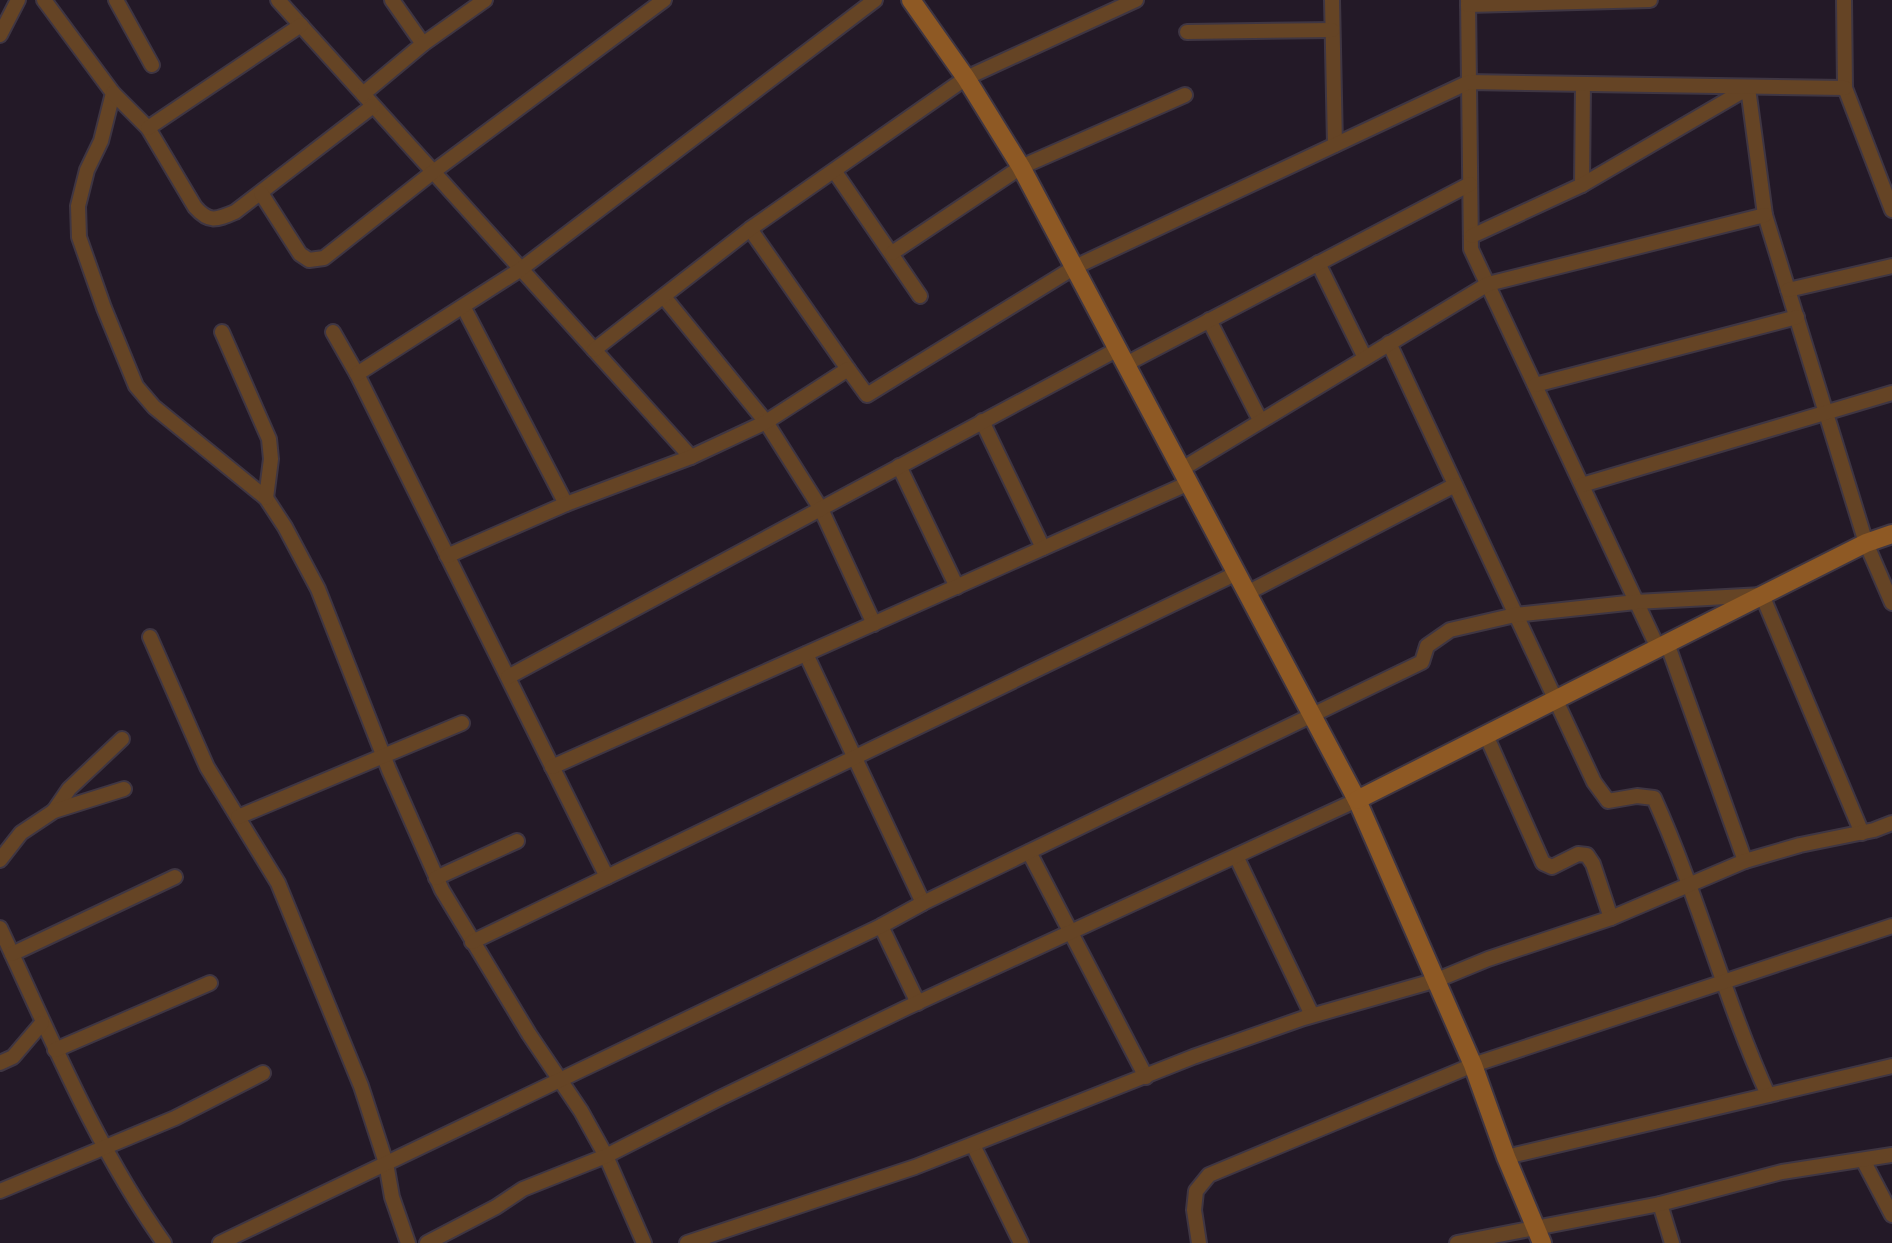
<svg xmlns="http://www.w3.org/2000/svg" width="1892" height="1243" font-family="'Open Sans',sans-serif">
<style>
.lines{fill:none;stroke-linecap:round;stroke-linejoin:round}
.street-casing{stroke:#3f3643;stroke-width:18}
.secondary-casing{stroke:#3f3643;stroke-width:22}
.street{stroke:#654425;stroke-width:14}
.secondary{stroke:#8e5924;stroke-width:18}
</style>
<rect width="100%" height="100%" fill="#231927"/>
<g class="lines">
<g class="street-casing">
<g id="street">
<polyline points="44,0 113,93 101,141 87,170 78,206 79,237 104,308 136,386 154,407 266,498 285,527 318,589 389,770 442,890 529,1034 581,1111 606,1156 644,1243"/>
<polyline points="116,0 152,65"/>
<polyline points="278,0 691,457"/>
<polyline points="392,0 423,44"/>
<polyline points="1332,0 1335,145"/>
<polyline points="1468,0 1471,249 1658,648"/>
<polyline points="1844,0 1845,88 1892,210"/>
<polyline points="1468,5 1650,0"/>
<polyline points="1187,32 1332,30"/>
<polyline points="0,35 18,0"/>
<path d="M113,93L148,128L195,207C209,223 216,220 235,212L373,106"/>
<polyline points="363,94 423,44 485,0"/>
<polyline points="148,128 301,25"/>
<polyline points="835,172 920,296"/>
<polyline points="1582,185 1583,85"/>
<polyline points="261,193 300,254 309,260 324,258 433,172 664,0"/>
<polyline points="750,229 848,369"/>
<polyline points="1472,236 1582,185 1748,88 1765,215 1866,543 1892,603"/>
<polyline points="892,253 1021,167 1185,95"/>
<polyline points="1318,263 1365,358"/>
<polyline points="1788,290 1892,266"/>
<polyline points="664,297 766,422 821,509 874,624"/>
<polyline points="464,308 566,504"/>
<polyline points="1209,320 1260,420"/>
<polyline points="222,332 269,439 271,459 266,498"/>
<polyline points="333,332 357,374 607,877"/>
<path d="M1389,343L1594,782L1608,801L1637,796L1654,798C1698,895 1724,998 1768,1095"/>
<polyline points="594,350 750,229 966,78 1136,0"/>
<polyline points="1126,364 1470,184"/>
<polyline points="357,374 521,269 875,0"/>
<polyline points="1535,385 1797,317"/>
<polyline points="982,421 1043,548"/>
<polyline points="899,466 957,587"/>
<polyline points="1182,469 1488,284 1765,215"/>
<polyline points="1582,485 1892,393"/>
<polyline points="447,556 566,504 691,457 766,422 848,369 867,395 1075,267 1469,82 1845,88"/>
<polyline points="1247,593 1455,485"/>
<polyline points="150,637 207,767 278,883 361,1086 386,1163 392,1197 408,1243"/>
<polyline points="1667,643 1745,861"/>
<polyline points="806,654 923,903"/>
<polyline points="508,677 1118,349"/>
<polyline points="1486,735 1543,863 1552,867 1578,854 1587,855 1593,864 1611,918"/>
<polyline points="552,767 1189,483"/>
<polyline points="54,811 69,789 122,739"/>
<polyline points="238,817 462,723"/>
<polyline points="1029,852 1146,1077"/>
<polyline points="1236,856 1312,1015"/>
<polyline points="0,860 21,833 54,811 124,789"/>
<polyline points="436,878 517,841"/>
<polyline points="881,926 918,1003"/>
<path d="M0,928C50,1035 95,1146 164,1243"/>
<polyline points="472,942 1237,573"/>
<polyline points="12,954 175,877"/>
<polyline points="55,1050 210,983"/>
<polyline points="0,1063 13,1057 42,1023"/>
<polyline points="973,1145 1021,1243"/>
<polyline points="1506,1157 1892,1066"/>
<polyline points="1863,1160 1892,1215"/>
<polyline points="0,1191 175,1118 263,1073"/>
<polyline points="1660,1204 1672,1243"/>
<polyline points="220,1243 881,926 923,903 1422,662 1427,646 1450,630 1515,615 1636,602 1762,595 1862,833"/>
<polyline points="427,1243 496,1207 523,1189 606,1156 718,1099 906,1008 1357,800"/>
<polyline points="687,1243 915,1167 1193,1057 1304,1018 1437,980 1488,959 1611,918 1745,861 1800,845 1874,830 1892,823"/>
<polyline points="1199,1243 1194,1210 1196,1191 1209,1175 1473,1065 1892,926"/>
<polyline points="1457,1243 1660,1204 1782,1172 1892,1155"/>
</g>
</g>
<g class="secondary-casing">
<g id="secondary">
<polyline points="911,0 966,78 1021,167 1357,800 1473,1065 1506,1157 1542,1243"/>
<polyline points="1357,800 1866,543 1892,534"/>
</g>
</g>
<use href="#street" class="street"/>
<use href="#secondary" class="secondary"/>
</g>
</svg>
